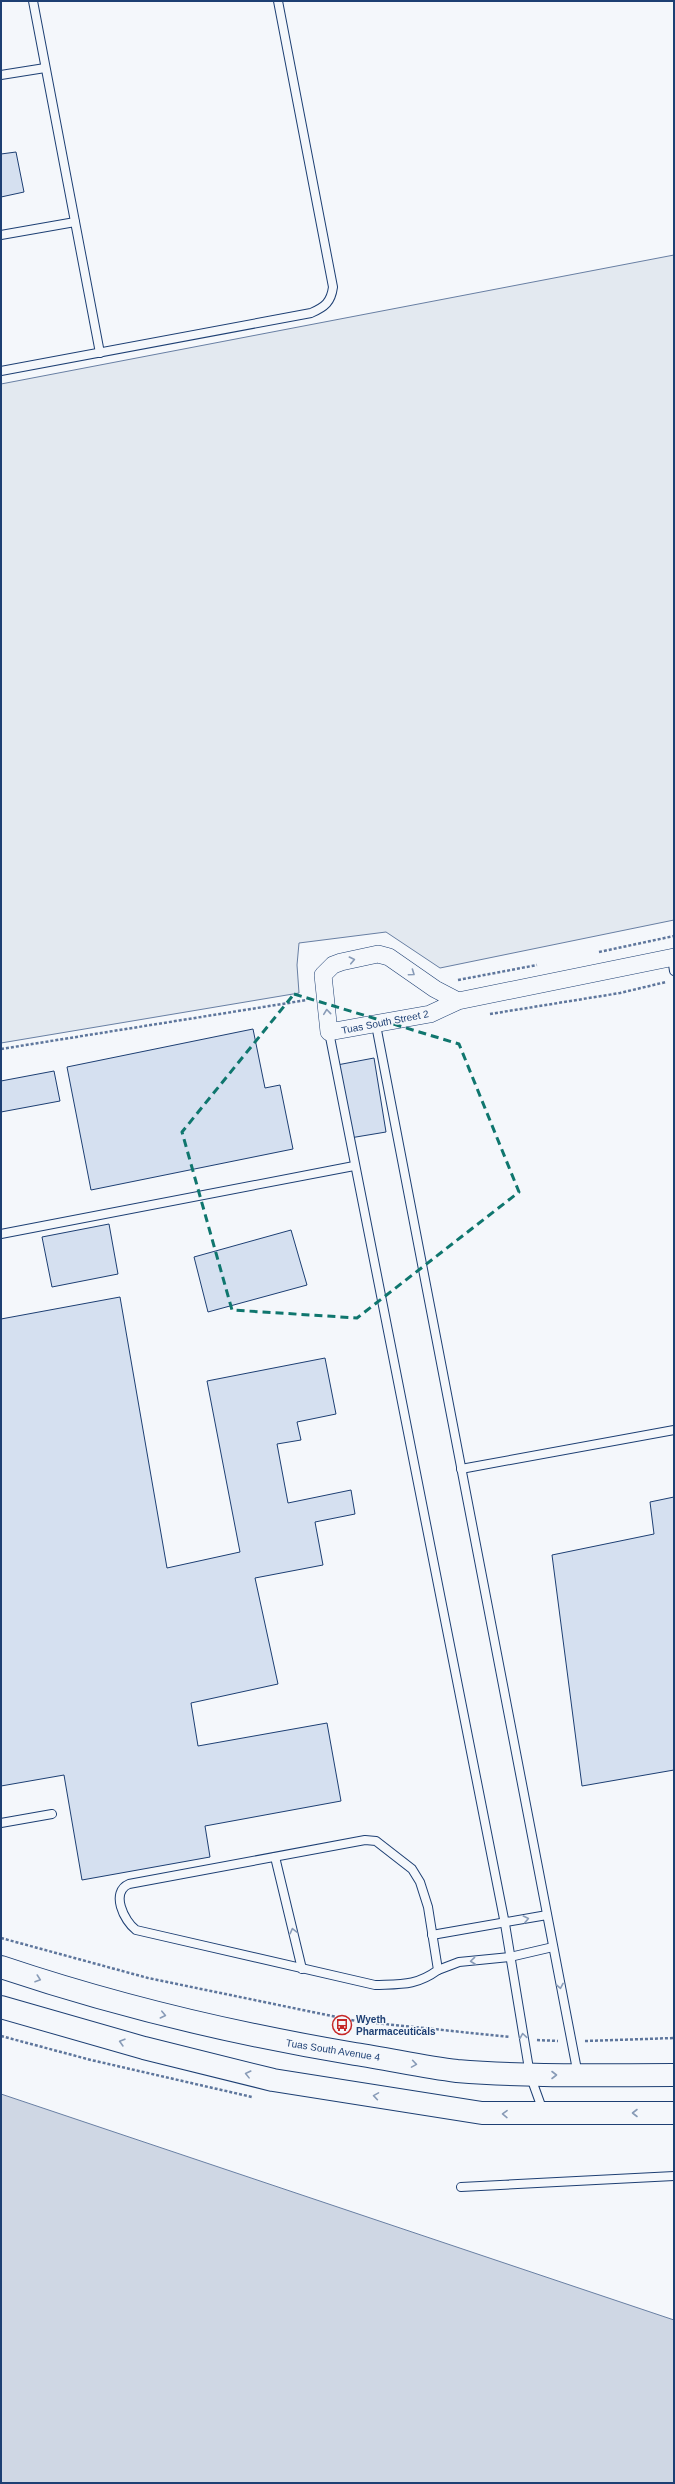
<svg xmlns="http://www.w3.org/2000/svg" width="675" height="2484" font-family="Helvetica,sans-serif">
<style>
.green{fill:#e3e9f0;stroke:#687fa3}
.water{fill:#cfd7e4;stroke:#687fa3}
.building{fill:#d5e0f0;stroke:#1d3f73}
.lines{fill:none;stroke-linecap:round;stroke-linejoin:round}
.lane-casing{stroke:#1d3f73;stroke-width:10}
.street-casing{stroke:#1d3f73;stroke-width:18}
.secondary-casing{stroke:#1d3f73;stroke-width:24}
.path{stroke:#5e769c;stroke-width:2.5;stroke-dasharray:3 2;stroke-linecap:butt}
.lane{stroke:#f4f7fb;stroke-width:8}
.street{stroke:#f4f7fb;stroke-width:17}
.secondary{stroke:#f4f7fb;stroke-width:22}
.oneway{stroke:#889bb7}
.marked{fill:none;stroke:#0f766e;stroke-width:3;stroke-dasharray:8 5;stroke-linejoin:round}
.labels{text-anchor:middle;dominant-baseline:central;stroke-width:3;stroke-linejoin:round;paint-order:stroke}
.street-label{font-size:10px;fill:#1d3f73;stroke:#f4f7fb}
.poi-label{font-size:10px;font-weight:bold;fill:#1d3f73;stroke:#f4f7fb;text-anchor:start}
</style>
<rect width="100%" height="100%" fill="#f4f7fb"/>
<polygon class="green" points="674,255 674,920 440,968 386,932 299,943 297,965 299,993 1,1043 1,384"/>
<polygon class="water" points="1,2094 674,2320 674,2483 1,2483"/>
<g class="building">
<polygon points="16,152 24,192 1,197 1,154"/>
<polygon points="253,1029 265,1088 280,1085 293,1149 91,1190 67,1067"/>
<polygon points="374,1058 386,1132 350,1138 337,1065"/>
<polygon points="54,1071 60,1101 1,1112 1,1081"/>
<polygon points="109,1224 118,1274 52,1287 42,1237"/>
<polygon points="291,1230 307,1285 208,1312 194,1257"/>
<polygon points="120,1297 167,1568 240,1552 207,1381 325,1358 336,1414 297,1422 301,1440 277,1444 288,1503 351,1490 355,1514 315,1522 323,1565 255,1578 278,1684 191,1703 198,1746 327,1723 341,1801 205,1826 210,1857 82,1880 64,1775 1,1786 1,1319"/>
<polygon points="674,1497 674,1770 582,1786 552,1555 654,1534 650,1502"/>
</g>
<g class="lines">
<g class="lane-casing">
<g id="lane">
<polyline points="33,1 100,353"/>
<polyline points="1,75 45,68"/>
<polyline points="1,235 75,222"/>
<path d="M1,371L311,313C325,307 331,302 333,287L278,1"/>
<polyline points="672,958 674,971"/>
<polyline points="376,1025 578,2075"/>
<polyline points="329,1032 505,1924 530,2075 543,2111"/>
<polyline points="1,1234 354,1166"/>
<polyline points="461,1469 674,1430"/>
<polyline points="1,1823 52,1814"/>
<path d="M365,1840L376,1841L412,1869L420,1882L428,1907L438,1970C416,1986 401,1984 375,1985L136,1930C124,1921 110,1892 129,1884Z"/>
<polyline points="275,1857 302,1969"/>
<polyline points="432,1935 547,1915"/>
<polyline points="438,1970 459,1962 510,1957 553,1947"/>
<polyline points="461,2187 674,2176"/>
</g>
</g>
<g class="street-casing">
<polyline id="street" points="458,1001 435,989 389,957 378,954 341,962 333,965 323,975 329,1032 430,1014 458,1001 674,957"/>
</g>
<g class="secondary-casing">
<g id="secondary">
<path d="M1,1967C117,2006 235,2034 355,2054C389,2059 423,2067 457,2071C529,2077 602,2075 674,2075"/>
<polyline points="1,2007 144,2048 273,2080 482,2113 674,2113"/>
</g>
</g>
<g class="path">
<polyline points="599,952 674,936"/>
<polyline points="458,980 537,965"/>
<polyline points="490,1014 620,993 666,982"/>
<polyline points="1,1049 307,1000"/>
<polyline points="1,1938 148,1978 356,2021 510,2037"/>
<polyline points="1,2036 91,2060 252,2097"/>
<polyline points="537,2040 558,2041"/>
<polyline points="585,2041 674,2038"/>
</g>
<use href="#lane" class="lane"/>
<use href="#street" class="street"/>
<use href="#secondary" class="secondary"/>
</g>
<defs><path id="oneway-chevron" d="M-2-3.5L2.5 0L-2 3.5" fill="none" stroke-width="1.6" stroke-linecap="round" stroke-linejoin="round"/></defs>
<g class="oneway">
<use href="#oneway-chevron" transform="translate(352 960) rotate(-12)"/>
<use href="#oneway-chevron" transform="translate(412 973) rotate(35)"/>
<use href="#oneway-chevron" transform="translate(327 1012) rotate(-96)"/>
<use href="#oneway-chevron" transform="translate(526 1919) rotate(-12)"/>
<use href="#oneway-chevron" transform="translate(293 1931) rotate(-104)"/>
<use href="#oneway-chevron" transform="translate(473 1961) rotate(174)"/>
<use href="#oneway-chevron" transform="translate(38 1979) rotate(19)"/>
<use href="#oneway-chevron" transform="translate(560 1986) rotate(80)"/>
<use href="#oneway-chevron" transform="translate(163 2015) rotate(13)"/>
<use href="#oneway-chevron" transform="translate(523 2036) rotate(-99)"/>
<use href="#oneway-chevron" transform="translate(122 2042) rotate(-164)"/>
<use href="#oneway-chevron" transform="translate(414 2064) rotate(9)"/>
<use href="#oneway-chevron" transform="translate(248 2074) rotate(-166)"/>
<use href="#oneway-chevron" transform="translate(554 2075)"/>
<use href="#oneway-chevron" transform="translate(376 2096) rotate(-171)"/>
<use href="#oneway-chevron" transform="translate(635 2113) rotate(180)"/>
<use href="#oneway-chevron" transform="translate(505 2114) rotate(-179)"/>
</g>
<path class="marked" d="M294,994L459,1044L519,1192L357,1318L232,1310L182,1132Z"/>
<defs>
<g id="bus-ring" transform="scale(1)"><circle r="9.5" fill="#f4f7fb" stroke="#c62828" stroke-width="1.5"/><path d="M-5-6H5V4H4V6H2V4H-2V6H-4V4H-5ZM-3.5-4V0h7V-4ZM-3.5 1.2v1.5H-2V1.2ZM2 1.2v1.5H3.5V1.2Z" fill="#c62828"/></g>
</defs>
<g fill-rule="evenodd">
<use href="#bus-ring" x="342" y="2025"/>
</g>
<g class="labels">
<g class="street-label">
<text transform="translate(385 1022) rotate(-11)">Tuas South Street 2</text>
<text transform="translate(333 2050) rotate(9)">Tuas South Avenue 4</text>
</g>
<g class="poi-label">
<text x="356" y="2019">Wyeth<tspan x="356" dy="12">Pharmaceuticals</tspan></text>
</g>
</g>
<rect width="675" height="2484" fill="none" stroke="#1d3f73" stroke-width="4"/>
</svg>
